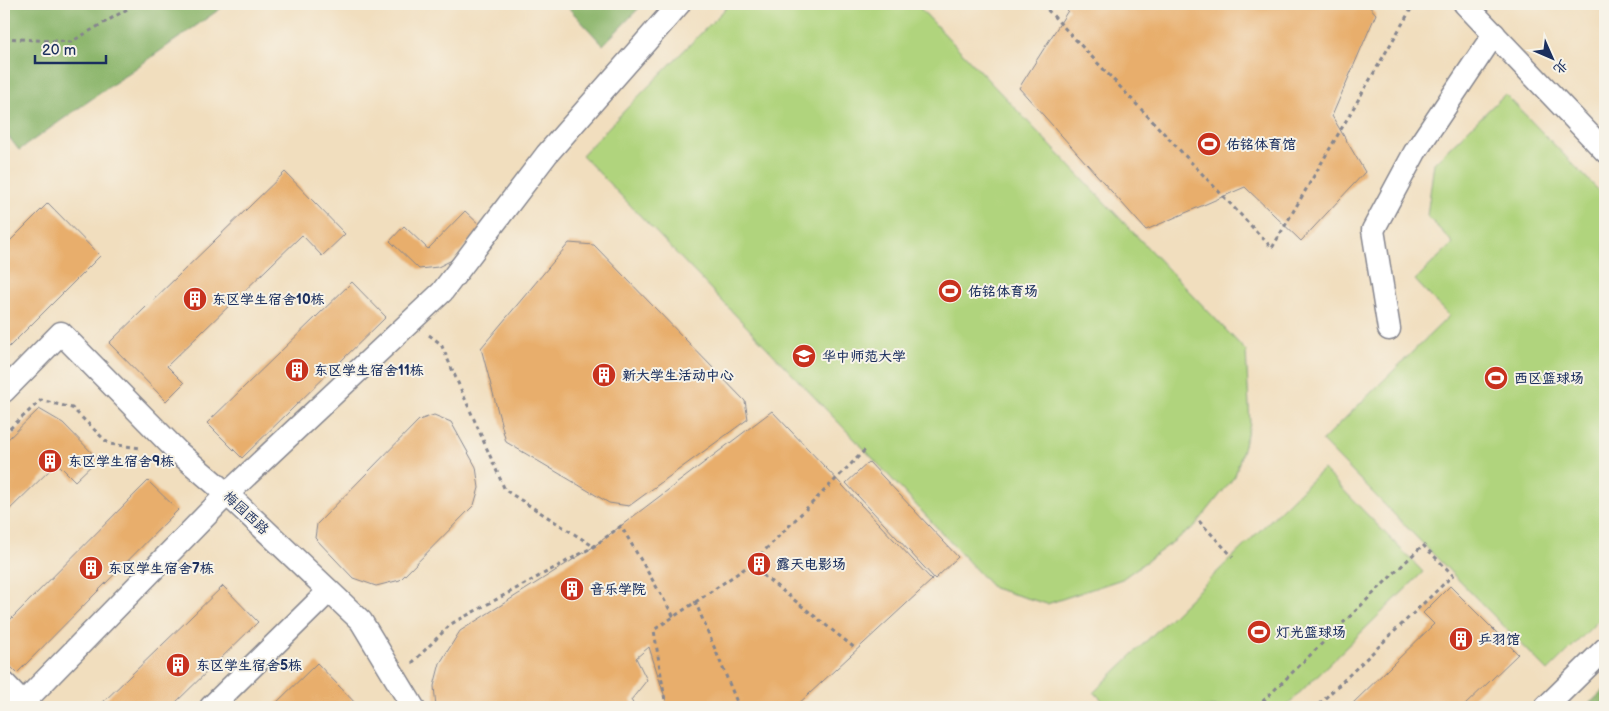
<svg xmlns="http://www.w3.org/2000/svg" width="1609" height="711" font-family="'Balsamiq Sans','LXGW WenKai TC',sans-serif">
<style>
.green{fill:#b0d47d;stroke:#66826e}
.forest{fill:#8cb66c;stroke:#547265}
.building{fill:#e8ae6c}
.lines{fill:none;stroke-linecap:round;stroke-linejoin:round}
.minor-casing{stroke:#86868e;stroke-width:25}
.path{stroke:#86868e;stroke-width:3;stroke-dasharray:4 4;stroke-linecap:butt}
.minor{stroke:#fff;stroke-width:22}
.labels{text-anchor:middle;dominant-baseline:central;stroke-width:4;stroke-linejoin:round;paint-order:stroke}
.poi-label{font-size:14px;font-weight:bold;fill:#1b2f5e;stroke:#f7f3e8;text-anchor:start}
.street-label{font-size:14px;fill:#1b2f5e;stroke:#f7f3e8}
</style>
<rect width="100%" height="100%" fill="#f7f3e8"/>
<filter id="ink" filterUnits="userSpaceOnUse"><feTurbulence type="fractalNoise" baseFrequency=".02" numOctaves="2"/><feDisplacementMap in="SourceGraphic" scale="10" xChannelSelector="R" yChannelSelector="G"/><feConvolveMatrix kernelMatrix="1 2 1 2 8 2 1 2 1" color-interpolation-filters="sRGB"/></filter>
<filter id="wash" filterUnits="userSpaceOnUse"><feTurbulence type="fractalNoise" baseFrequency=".0096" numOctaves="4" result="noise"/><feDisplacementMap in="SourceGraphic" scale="20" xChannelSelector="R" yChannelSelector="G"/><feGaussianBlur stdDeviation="1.12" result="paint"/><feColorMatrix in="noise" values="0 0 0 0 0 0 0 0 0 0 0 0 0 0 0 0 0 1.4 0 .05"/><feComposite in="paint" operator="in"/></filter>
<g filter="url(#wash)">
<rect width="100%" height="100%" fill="#f1debe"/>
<g class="green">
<polygon points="730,4 916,4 1246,351 1250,424 1235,476 1195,526 1122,579 1047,604 993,588 865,450 582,155 628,107"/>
<polygon points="1505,94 1605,197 1605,614 1548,671 1322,441 1449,316 1415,280 1453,243 1427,216 1434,163"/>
<polygon points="1323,469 1423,572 1285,707 1109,707 1094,692"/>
</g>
<g class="forest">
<polygon points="4,4 227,4 19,150 4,131"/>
<polygon points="565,4 643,4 603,45"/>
<polygon points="1605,689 1605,707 1586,707"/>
</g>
<g id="blocks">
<g class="building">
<polygon points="1065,4 1367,4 1376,14 1332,116 1365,172 1301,241 1245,187 1146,230 1019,88 1069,9"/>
<polygon points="285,172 345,234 322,256 302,235 167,366 184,383 166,401 109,343"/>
<polygon points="48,203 100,256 4,352 4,247"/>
<polygon points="465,211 483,228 450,261 438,267 419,269 390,241 404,226 428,249"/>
<polygon points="569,243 594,245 745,401 748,419 629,506 609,503 506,442 481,348"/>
<polygon points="352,282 386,317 242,458 207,423"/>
<polygon points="39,409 63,423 98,459 75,481 57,463 4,515 4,443"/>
<polygon points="772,411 932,580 795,707 668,707 649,647 636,658 647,680 631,700 635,707 436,707 434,686 440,663 460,631 593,547"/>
<polygon points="434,415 451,422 476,467 479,488 474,505 400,580 376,586 353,578 315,538 317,524 419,420"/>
<polygon points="869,462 958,557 935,579 846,483"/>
<polygon points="148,481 178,510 17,673 4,660 4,626"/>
<polygon points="223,586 258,622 171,707 98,707"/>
<polygon points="1450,586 1518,654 1463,707 1349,707 1434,624 1423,613"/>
<polygon points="317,663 359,707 272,707"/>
</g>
</g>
</g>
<g filter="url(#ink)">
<use href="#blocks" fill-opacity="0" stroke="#86868e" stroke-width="1"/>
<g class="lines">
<g class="minor-casing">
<g id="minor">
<polyline points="1465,4 1605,151"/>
<polyline points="1389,329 1373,230 1415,152 1494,34"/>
<polyline points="4,391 61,333 178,452 227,494 361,621 413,707"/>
<polyline points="4,683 27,707"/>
<polyline points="23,703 227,494 442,292 547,154 679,4"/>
<polyline points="211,707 329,591"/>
<polyline points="1546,707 1605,649"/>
</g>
</g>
<g class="path">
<polyline points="1042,4 1272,248 1411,9 1406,4"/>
<polyline points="1411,9 1414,4"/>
<polyline points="4,38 71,42 136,4"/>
<polyline points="429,335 441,344 505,490 593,546"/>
<polyline points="4,434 41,400 72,408 109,444 141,448"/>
<polyline points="1199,521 1233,557"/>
<polyline points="750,565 856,649"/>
<polyline points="695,601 739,707"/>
<polyline points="412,663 451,624 593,547 621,526 674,617"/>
<polyline points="666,707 654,630 750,565 865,450"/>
<polyline points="1257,707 1423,545 1453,575 1316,707"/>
</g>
<use href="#minor" class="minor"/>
</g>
</g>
<defs>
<g id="stadium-disc" transform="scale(1.25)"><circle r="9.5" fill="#c8321e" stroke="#f7f3e8"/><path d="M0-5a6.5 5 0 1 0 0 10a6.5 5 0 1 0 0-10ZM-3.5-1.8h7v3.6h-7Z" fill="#fff"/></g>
<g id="building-disc" transform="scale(1.25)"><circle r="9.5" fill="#c8321e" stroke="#f7f3e8"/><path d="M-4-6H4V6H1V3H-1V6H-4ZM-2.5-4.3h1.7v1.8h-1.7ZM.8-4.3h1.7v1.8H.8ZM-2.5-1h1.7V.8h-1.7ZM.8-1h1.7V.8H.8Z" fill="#fff"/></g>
<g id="university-disc" transform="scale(1.25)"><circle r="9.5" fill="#c8321e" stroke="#f7f3e8"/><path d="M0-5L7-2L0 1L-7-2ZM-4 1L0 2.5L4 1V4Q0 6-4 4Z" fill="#fff"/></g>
</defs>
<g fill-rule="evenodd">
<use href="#stadium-disc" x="1209" y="144"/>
<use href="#stadium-disc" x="950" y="291"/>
<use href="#building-disc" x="195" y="299"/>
<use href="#university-disc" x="804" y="356"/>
<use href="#building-disc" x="297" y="370"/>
<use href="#building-disc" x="604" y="375"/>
<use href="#stadium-disc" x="1496" y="378"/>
<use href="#building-disc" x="50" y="461"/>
<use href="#building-disc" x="759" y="564"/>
<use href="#building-disc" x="91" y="568"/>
<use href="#building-disc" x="572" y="589"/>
<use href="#stadium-disc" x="1259" y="632"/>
<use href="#building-disc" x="1461" y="639"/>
<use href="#building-disc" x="178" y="665"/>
</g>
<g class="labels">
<g class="poi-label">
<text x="1226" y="144">佑铭体育馆</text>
<text x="968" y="291">佑铭体育场</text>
<text x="212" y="299">东区学生宿舍10栋</text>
<text x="822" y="356">华中师范大学</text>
<text x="314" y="370">东区学生宿舍11栋</text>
<text x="622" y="375">新大学生活动中心</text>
<text x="1514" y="378">西区篮球场</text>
<text x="68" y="461">东区学生宿舍9栋</text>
<text x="776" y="564">露天电影场</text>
<text x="108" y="568">东区学生宿舍7栋</text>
<text x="590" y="589">音乐学院</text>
<text x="1276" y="632">灯光篮球场</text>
<text x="1478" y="639">乒羽馆</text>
<text x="196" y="665">东区学生宿舍5栋</text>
</g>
<g class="street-label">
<text transform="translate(246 513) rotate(43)">梅园西路</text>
</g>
</g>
<rect width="1609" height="711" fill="none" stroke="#f7f3e8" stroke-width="20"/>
<g transform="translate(1552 58) rotate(135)" stroke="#f7f3e8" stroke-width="4" paint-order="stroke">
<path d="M0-4L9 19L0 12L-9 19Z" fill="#1b2f5e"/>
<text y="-8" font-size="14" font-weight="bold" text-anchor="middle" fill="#1b2f5e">北</text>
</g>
<path d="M35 55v8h71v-8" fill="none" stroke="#1b2f5e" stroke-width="2.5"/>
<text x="42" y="55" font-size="15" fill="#1b2f5e" stroke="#f7f3e8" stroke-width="4" paint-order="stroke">20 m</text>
</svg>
